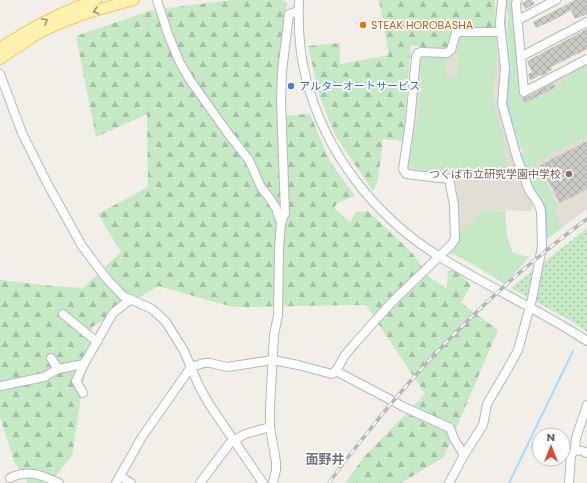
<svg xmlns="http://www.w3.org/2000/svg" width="587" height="483" font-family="Poppins,'Noto Sans JP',sans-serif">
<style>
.education{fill:#e1ded6}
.green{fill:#c5e8c5}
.forest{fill:url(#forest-firs)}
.park{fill:url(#park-dots)}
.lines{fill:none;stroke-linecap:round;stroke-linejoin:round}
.stream{stroke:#aadaff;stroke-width:2}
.building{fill:url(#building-cross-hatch)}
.minor-casing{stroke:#b5b8bc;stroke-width:10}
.major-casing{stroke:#f2c960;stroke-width:12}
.minor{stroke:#fff;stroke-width:8}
.major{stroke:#fff2af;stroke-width:10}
.rail-casing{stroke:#b6b7b8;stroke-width:3.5}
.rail{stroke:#fff;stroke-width:2;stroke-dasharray:6;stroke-linecap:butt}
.oneway{stroke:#979581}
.food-dot{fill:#e8710a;stroke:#fff;stroke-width:1.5}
.shop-dot{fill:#3f7fe0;stroke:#fff;stroke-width:1.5}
.education-dot{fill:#8d6e63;stroke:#fff;stroke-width:1.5}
.labels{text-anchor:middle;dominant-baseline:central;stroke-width:3.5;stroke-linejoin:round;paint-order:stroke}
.food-label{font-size:11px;fill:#c56008;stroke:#fff;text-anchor:start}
.shop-label{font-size:11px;fill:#366cbe;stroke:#fff;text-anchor:start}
.education-label{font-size:11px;fill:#785e54;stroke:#fff;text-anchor:end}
.quarter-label{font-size:13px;font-weight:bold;fill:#70757a;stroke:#fff}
</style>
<defs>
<pattern id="forest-firs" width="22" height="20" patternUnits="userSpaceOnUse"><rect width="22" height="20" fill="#c5e8c5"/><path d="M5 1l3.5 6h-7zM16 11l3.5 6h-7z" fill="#a3c0a4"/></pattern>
<pattern id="park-dots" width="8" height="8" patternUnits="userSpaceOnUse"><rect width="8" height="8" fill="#c5e8c5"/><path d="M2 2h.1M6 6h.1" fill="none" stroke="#a3c0a4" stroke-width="1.8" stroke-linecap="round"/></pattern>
<pattern id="building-cross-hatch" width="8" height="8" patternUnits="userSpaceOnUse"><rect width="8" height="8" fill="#cccac5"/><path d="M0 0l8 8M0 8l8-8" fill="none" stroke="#a9a8a4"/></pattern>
</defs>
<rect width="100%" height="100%" fill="#f1efe8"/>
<g class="education">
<polygon points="457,35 495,35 496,37 500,68 498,105 513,160 524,189 534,202 531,211 484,210 458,234 457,206 452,176 406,171 419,56 421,54 452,55"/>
<polygon points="587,63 587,209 548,238 547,209 533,186 524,160 508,104"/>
</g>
<g class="green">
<polygon points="507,0 513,0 524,96 521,98 523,103 559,86 571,71 587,63 587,135 535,162 558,207 554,210 562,228 548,238 547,209 533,186 522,153 529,150 527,146 521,148 508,103 511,69 507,30 508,15 505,5"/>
<polygon points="496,37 497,75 458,76 456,38"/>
<polygon points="420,56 446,56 446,77 494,76 493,99 506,147 503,150 510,177 416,169 409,161 419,112 422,77 418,77"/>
<polygon points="484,210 505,211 507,236 513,253 529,257 505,284 474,265 449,252 458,234"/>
</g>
<g class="forest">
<polygon points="232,0 282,0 287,3 281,49 277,116 310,114 330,162 355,196 337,203 334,208 350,222 356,212 368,211 413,254 428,276 447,289 448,271 455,270 471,285 461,303 498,330 444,457 401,483 345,483 364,457 425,394 366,305 233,307 158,286 92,327 72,456 49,483 28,483 14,461 0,417 0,280 51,286 83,288 121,252 98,214 148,187 147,114 96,137 76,36 152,10"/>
<polygon points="379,0 495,0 496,29 456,30 451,34 447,48 435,49 411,45 403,141 383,139 378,180 373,191 336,137 320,98 308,46 340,43 340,64 389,55"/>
</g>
<polygon class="park" points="587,228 587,332 575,323 511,288"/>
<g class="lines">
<g class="stream">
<polyline points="505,9 505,28 510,71 507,103 519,148"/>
<polyline points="521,154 532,186 546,208 547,238"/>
<polyline points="509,483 573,351"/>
</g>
</g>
<g class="building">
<polygon points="528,0 532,0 535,4 525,9 522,3"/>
<polygon points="575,0 587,0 587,14 575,19 571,10 556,19 536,28 533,22"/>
<polygon points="587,29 587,49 551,67 552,70 547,72 548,73 542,76 540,75 530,81 528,74 532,72 527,61"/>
<polygon points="553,83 556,87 525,103 522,98 527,97"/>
<polygon points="587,141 587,189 560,203 540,165"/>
</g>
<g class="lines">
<g class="minor-casing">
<g id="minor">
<polyline points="157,0 168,34 180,63 190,80 230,136 249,160 261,187 271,200 276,208 281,223"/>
<path d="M299,0C298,26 299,52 306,78C325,153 375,217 440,257C488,287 540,310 587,341"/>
<polyline points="517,0 516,4 524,92 587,59"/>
<polyline points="518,20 556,0"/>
<polyline points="522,56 587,22"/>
<polyline points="0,74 22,133 47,183 82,246 106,278 123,296 152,309 166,322 184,351 199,386 209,404 263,483"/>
<polyline points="63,314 97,342"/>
<polyline points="51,358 58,369"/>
<polyline points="336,371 345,355 356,342 391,303 451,245 455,239 454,205 449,179 406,174 403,169 410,122 416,57 418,53 421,52 447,53 451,50 456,33 461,32 501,32"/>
<polyline points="0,386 44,377 58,369 84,364 113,313 131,299"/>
<polyline points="83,393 76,381 84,364"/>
<polyline points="575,450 582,451 587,453"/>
<polyline points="120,476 131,483"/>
<path d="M10,478C28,469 42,475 59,483"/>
<polyline points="116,483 142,437 191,367 204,363 210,363 227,367 273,360 298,365 332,374 336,371 404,407 450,428 454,439 464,455"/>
<polyline points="200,483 230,443 245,434 270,427"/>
<polyline points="273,483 276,470 276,462 270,427 270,407 274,335 278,315 279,248 281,223 285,213 281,101 282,71 289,14 298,11"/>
<polyline points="449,483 464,455 483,425 487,404 507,370 518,350 532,299 542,247 541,211 538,203 529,190 517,158 502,104 505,68 500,23 502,0"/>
<polyline points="569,483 571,455 575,450 576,438 587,405"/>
</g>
</g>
<g class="major-casing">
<g id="major">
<path d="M0,48C30,28 62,11 96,0"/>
<path d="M0,59C12,51 24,43 36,35C65,19 102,8 134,0"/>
</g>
</g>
<use href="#minor" class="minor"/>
<use href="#major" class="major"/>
<g class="rail-casing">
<path id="rail" d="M329,483C340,467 352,452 364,437C410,378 462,323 518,274C541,255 563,236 587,219"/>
</g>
<use href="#rail" class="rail"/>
</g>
<defs><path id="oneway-chevron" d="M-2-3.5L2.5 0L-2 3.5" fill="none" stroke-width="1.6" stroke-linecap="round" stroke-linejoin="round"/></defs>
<g class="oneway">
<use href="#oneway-chevron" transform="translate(96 11) rotate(163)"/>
<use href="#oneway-chevron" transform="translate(45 21) rotate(-30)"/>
</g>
<circle class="food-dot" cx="363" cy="25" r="4"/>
<circle class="shop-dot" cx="291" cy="86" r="4"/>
<circle class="education-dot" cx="569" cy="174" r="4"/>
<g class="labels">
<g class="food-label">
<text x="371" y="25">STEAK HOROBASHA</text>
</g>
<g class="shop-label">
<text x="299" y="86">アルターオートサービス</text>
</g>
<g class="education-label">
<text x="561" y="174">つくば市立研究学園中学校</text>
</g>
<g class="quarter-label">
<text x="325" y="459">面野井</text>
</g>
</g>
<g transform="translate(551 447)"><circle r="19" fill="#ffffff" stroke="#bfc1c3"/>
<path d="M0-3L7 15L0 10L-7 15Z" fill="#ea4335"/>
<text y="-6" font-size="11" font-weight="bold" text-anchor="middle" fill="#5f6368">N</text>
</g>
</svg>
